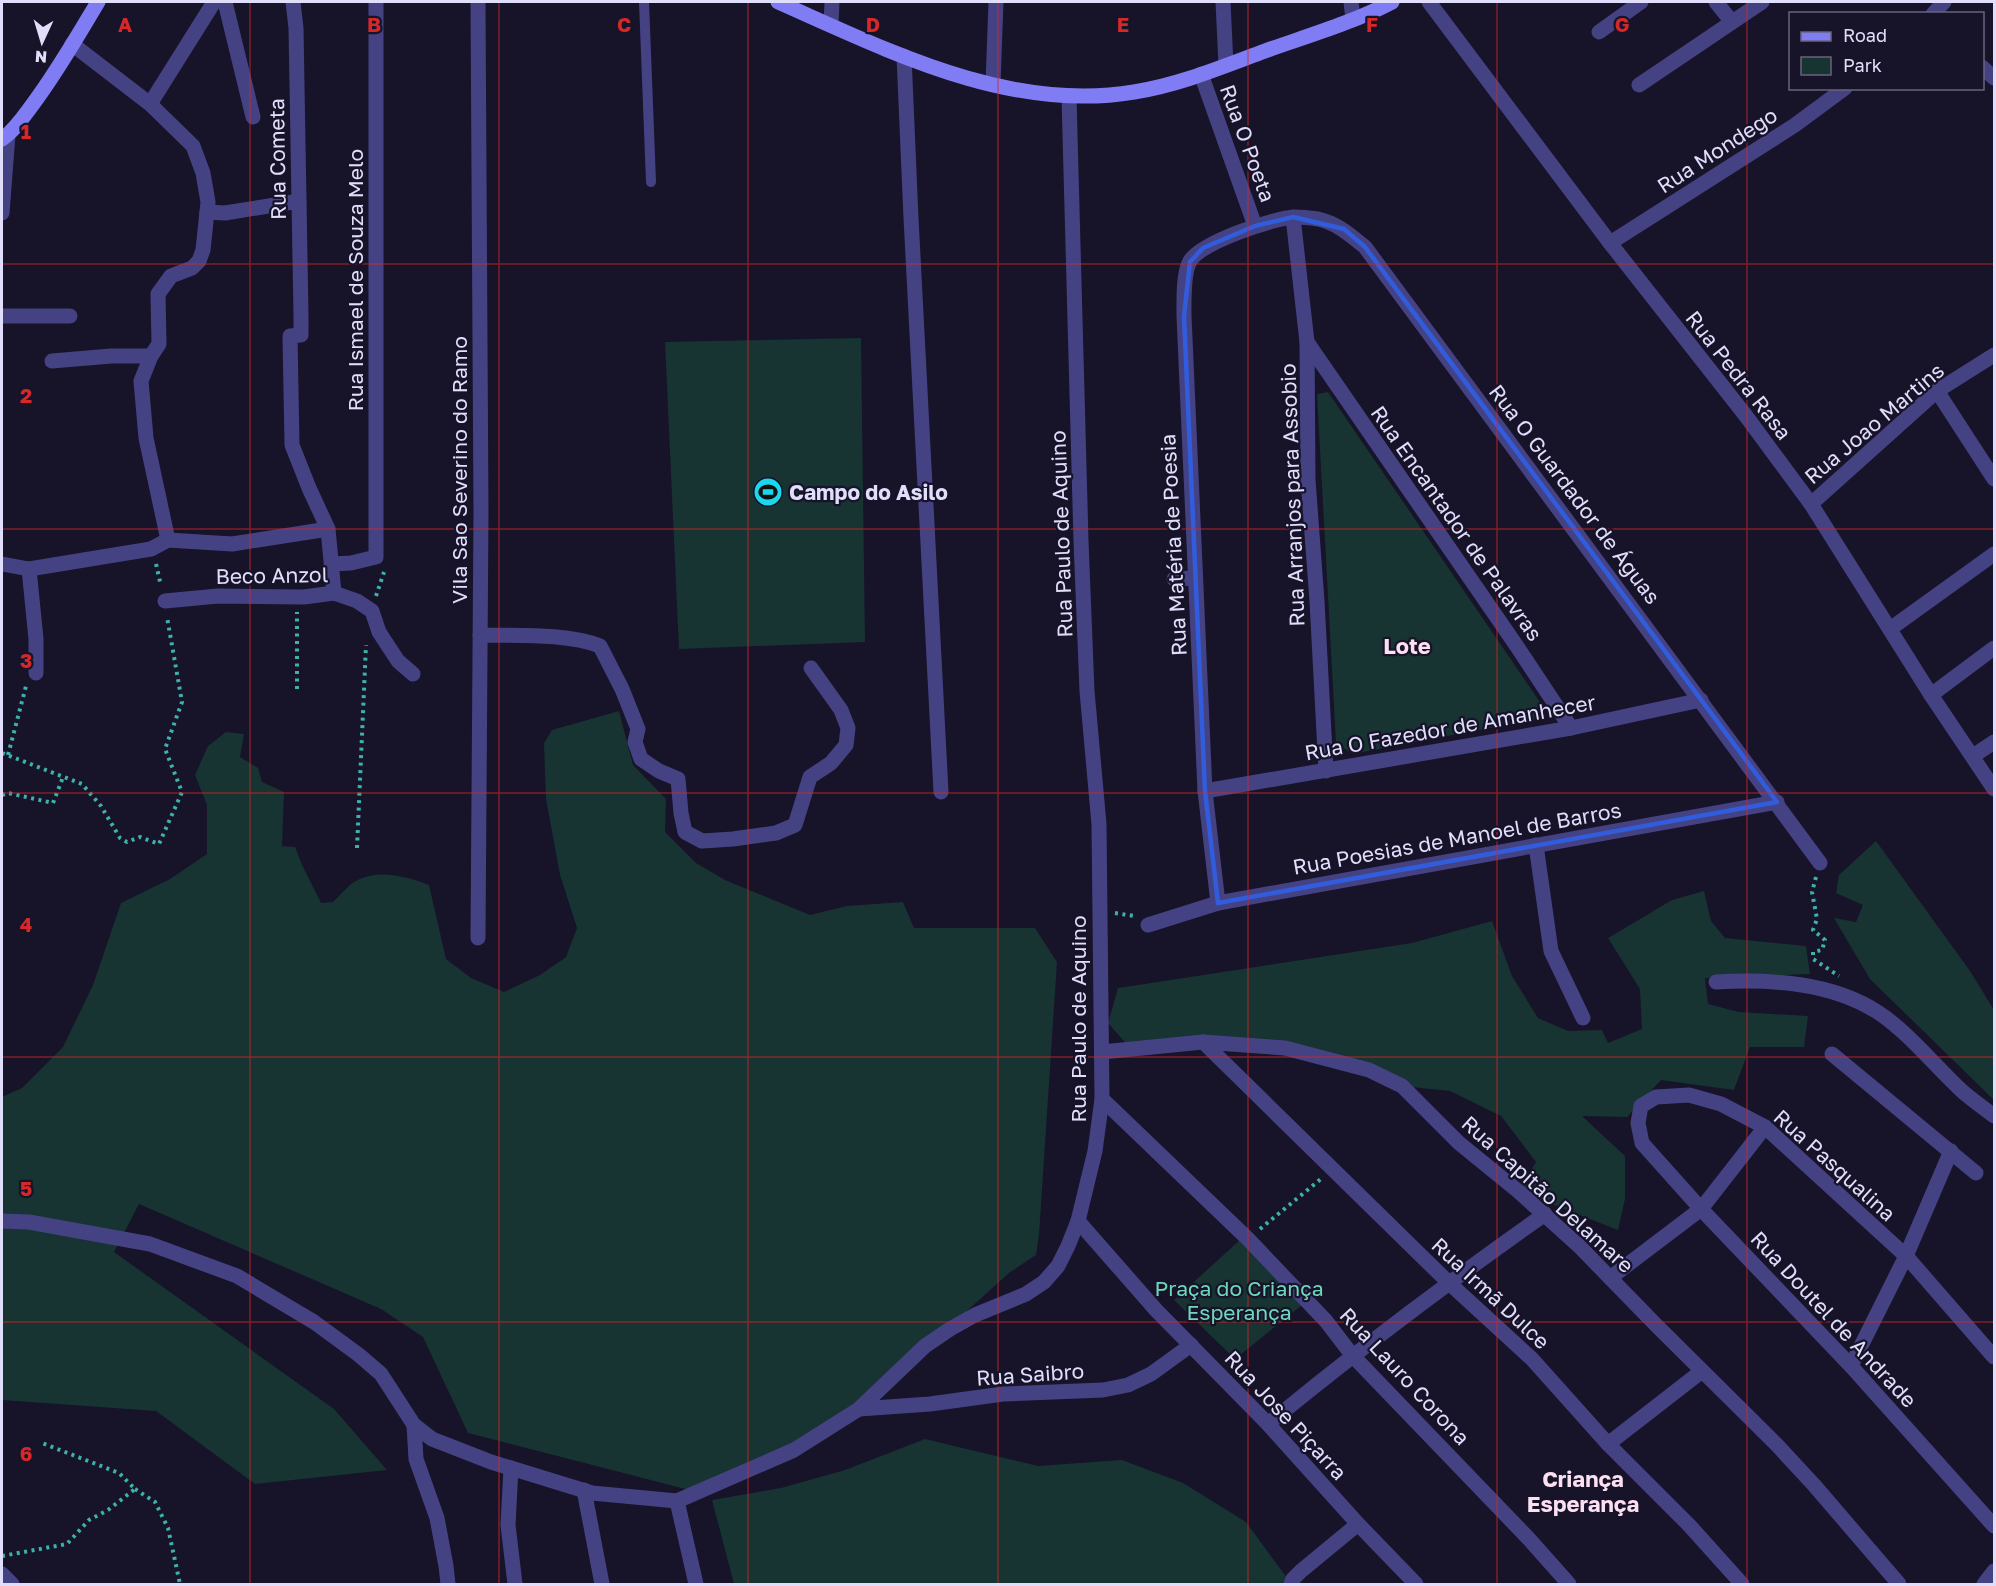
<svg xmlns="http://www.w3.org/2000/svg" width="1996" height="1586" font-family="'Golos Text',sans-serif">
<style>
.green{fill:#173332}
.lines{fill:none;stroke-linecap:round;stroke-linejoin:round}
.path{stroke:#3cb2ab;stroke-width:4;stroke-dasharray:3 4.5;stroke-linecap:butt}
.lane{stroke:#454284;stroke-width:10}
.street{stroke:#454284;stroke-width:15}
.secondary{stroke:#807df4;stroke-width:15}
.marked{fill:none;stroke:#315cdc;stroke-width:4.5;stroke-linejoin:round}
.grid{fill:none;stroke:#d62828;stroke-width:1.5;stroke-opacity:0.55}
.labels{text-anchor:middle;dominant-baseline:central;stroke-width:4.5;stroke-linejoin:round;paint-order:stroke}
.street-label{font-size:21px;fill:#e1defc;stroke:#171329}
.poi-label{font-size:21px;font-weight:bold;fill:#e1defc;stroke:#171329;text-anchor:start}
.park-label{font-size:21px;fill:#6fd7bd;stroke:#171329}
.neighbourhood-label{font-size:22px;font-weight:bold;fill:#fce0f2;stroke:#171329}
.grid-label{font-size:20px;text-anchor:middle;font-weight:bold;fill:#d62828;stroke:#171329;stroke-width:4.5;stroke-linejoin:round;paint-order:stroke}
</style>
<rect width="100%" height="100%" fill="#171329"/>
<g class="green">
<polygon points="861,338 865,642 679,649 665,342"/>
<polygon points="1328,392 1542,705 1537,719 1353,754 1336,743 1317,394"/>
<path d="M619,711L633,765L666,799L665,832L696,863L725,880L810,915L847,906L903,902L914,928H1035L1057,962L1039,1235L1036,1255L1009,1273L877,1392L794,1450L697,1492L468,1433L423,1337L381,1309L139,1204L114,1252L334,1409L387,1470L255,1484L156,1411L2,1400V1097L22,1088L63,1047L93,985L121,903L170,879L207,854V805L195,775L208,746L226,732L244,734L240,757L258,768L262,782L284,792L282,846L295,847L303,867L321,903L333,902C340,896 346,887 354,882C377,868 406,876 429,885L446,959L471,978L504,992L540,975L566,957L577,928L560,875L546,799L544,743L552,730Z"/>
<polygon points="1876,841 1970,971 1994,1010 1994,1100 1870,979 1834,918 1856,922 1863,905 1836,893 1839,875"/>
<polygon points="1704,891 1711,921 1725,938 1806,946 1810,974 1705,978 1708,1004 1739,1012 1808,1016 1804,1047 1750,1047 1734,1090 1661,1080 1627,1117 1582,1116 1625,1156 1625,1199 1618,1230 1518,1191 1536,1162 1501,1116 1450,1091 1402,1086 1285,1048 1131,1049 1108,1023 1118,988 1412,943 1492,921 1512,976 1538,1018 1568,1031 1602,1030 1608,1043 1642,1029 1640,989 1608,938 1672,900"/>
<polygon points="1241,1239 1302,1305 1235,1359 1174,1300"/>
<polygon points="925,1439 1038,1466 1122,1460 1183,1483 1246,1522 1287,1578 1289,1584 734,1584 712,1500 781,1488 845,1470"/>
</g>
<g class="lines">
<g class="path">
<polyline points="156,564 161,586"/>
<polyline points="376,596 384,572"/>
<polyline points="297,689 297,612"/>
<polyline points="2,753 82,784 101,806 120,838 127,842 140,837 159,844 182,792 165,749 182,702 167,617"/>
<polyline points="8,755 26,686"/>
<polyline points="2,795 8,793 53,803 63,777"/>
<polyline points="357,848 366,645"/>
<polyline points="1816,877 1812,892 1817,919 1813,930 1825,940 1822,950 1813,952 1813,959 1839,976"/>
<polyline points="1115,913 1134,916"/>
<polyline points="1260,1229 1322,1178"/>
<polyline points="135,1489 155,1502 168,1528 180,1584"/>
<polyline points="2,1556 67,1544 89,1520 108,1510 135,1489 119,1473 42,1443"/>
</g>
<polyline class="lane" points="644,2 651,182"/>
<g class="street">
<polyline points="225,2 253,117"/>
<polyline points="293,2 296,28 301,316 301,335 290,336 292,445 309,488 328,529 334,593"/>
<polyline points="478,2 481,512 478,938"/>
<polyline points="1223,2 1226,65"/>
<polyline points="1351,2 1353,19"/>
<polyline points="1429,2 1610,243 1746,416 1811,504 1931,695 1994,789"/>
<polyline points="1716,2 1732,22"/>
<polyline points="1933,14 1944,2"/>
<polyline points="831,25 832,2"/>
<polyline points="1599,32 1641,2"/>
<polyline points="72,44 150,104 193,146 203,173 208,202 203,250 199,261 192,268 171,276 158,294 159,344 151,356 141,381 146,438 168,540"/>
<polyline points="904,56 911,218 941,792"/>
<polyline points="1982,67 1994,78"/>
<polyline points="1201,74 1255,226"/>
<polyline points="993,84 996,2"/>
<polyline points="1639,85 1762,2"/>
<polyline points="150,104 214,2"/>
<polyline points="207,212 225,213 299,201"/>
<polyline points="2,213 8,135"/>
<polyline points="1293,217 1307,342 1308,480 1317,601 1326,771"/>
<polyline points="1610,243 1795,125 1845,88"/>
<polyline points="2,316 70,316"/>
<polyline points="1307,342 1516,645 1571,728"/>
<polyline points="52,361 111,356 151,356"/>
<polyline points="1937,391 1994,479"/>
<polyline points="1811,504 1937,391 1994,355"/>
<polyline points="2,564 29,569 151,549 168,540 232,544 328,529"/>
<polyline points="332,564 351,563 376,557 376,2"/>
<polyline points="29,569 36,639 36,673"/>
<polyline points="1174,579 1195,578"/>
<polyline points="165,601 218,596 304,597 334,593 357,601 372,611 379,632 398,661 413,674"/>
<polyline points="1890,629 1994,554"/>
<path d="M480,635C516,636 567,633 600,646L622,689L638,729L635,742L641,759L659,771L678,779L681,813L685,832L702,841L733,839L776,833L795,825L810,777L831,763L846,745L848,728L841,710L811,668"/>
<polyline points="1931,695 1994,648"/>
<polyline points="1973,756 1994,742"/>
<polyline points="1205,791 1571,728 1701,700"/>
<polyline points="1536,845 1551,951 1583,1018"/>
<path d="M1218,903L1205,791L1184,316C1184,301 1183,273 1190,261C1202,242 1273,218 1295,217C1302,217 1311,218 1318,219C1337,223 1350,235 1365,247L1820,863"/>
<polyline points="1148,925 1218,903 1777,802"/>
<path d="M1716,982C1770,979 1832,982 1879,1013C1909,1033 1935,1066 1962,1091C1972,1100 1984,1108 1994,1116"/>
<polyline points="1203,1042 1448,1282 1532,1359 1608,1444 1689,1525 1742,1584"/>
<polyline points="1102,1052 1203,1042 1285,1048 1369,1070 1402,1086 1459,1143 1518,1191 1580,1247 1656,1325 1777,1445 1814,1485 1899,1584"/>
<polyline points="1832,1054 1976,1173"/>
<polyline points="1102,1099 1248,1239 1326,1321 1352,1355 1529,1539 1569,1584"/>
<polyline points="2,1221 29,1222 150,1244 237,1276 314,1322 359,1355 381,1374 414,1425 432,1439 491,1462 592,1493 677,1501 794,1450 859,1409 925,1346 950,1329 975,1315 1026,1294 1044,1282 1058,1266 1068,1246 1078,1221 1095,1151 1102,1099 1099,824 1087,691 1081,541 1069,97"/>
<polyline points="1078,1221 1156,1310 1268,1424 1358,1524 1416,1584"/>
<polyline points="1610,1278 1701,1209 1765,1127"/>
<polyline points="1994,1357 1906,1256 1765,1127 1721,1104 1689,1095 1656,1097 1641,1106 1638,1123 1642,1143 1701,1209 1851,1366 1994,1526"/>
<polyline points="1851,1366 1906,1256 1951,1151"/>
<polyline points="859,1409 930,1404 1003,1394 1103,1390 1128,1385 1151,1374 1191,1345"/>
<path d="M1268,1424C1358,1350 1450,1281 1545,1214"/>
<polyline points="414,1425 416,1459 437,1518 446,1566 448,1584"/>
<polyline points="1608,1444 1702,1371"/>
<polyline points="511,1468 508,1525 515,1584"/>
<polyline points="584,1490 602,1584"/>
<polyline points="677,1501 696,1584"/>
<polyline points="2,1574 12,1584"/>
<polyline points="1291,1584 1293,1579 1301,1571 1358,1524"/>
<polyline points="1984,1584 1994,1571"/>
</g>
<g class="secondary">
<path d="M778,2C889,51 1010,113 1134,92C1179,85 1222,67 1265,51C1307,36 1352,23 1392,2"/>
<path d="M2,139C14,131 24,116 33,104C57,72 77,37 98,2"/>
</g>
</g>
<path class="marked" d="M1293,217L1344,229L1365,247L1777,802L1218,903L1205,791L1184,316L1190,262L1203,248L1255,226Z"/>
<path class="grid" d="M250,2V1584M499,2V1584M748,2V1584M998,2V1584M1248,2V1584M1497,2V1584M1747,2V1584M2,264H1994M2,529H1994M2,793H1994M2,1057H1994M2,1322H1994"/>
<defs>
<g id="stadium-disc" transform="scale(1.5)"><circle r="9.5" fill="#1bd7eb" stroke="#171329"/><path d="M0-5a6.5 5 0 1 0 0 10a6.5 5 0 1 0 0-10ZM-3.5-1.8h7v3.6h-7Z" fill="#111"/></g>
</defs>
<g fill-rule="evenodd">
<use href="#stadium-disc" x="768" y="492"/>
</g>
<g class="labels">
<g class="street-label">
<text transform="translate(1248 143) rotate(70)">Rua O Poeta</text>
<text transform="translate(1717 150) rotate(-33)">Rua Mondego</text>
<text transform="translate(277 159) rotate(-91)">Rua Cometa</text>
<text transform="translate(355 280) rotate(-90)">Rua Ismael de Souza Melo</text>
<text transform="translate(1739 375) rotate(52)">Rua Pedra Rasa</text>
<text transform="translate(1874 423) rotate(-40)">Rua Joao Martins</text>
<text transform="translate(459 470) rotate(-90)">Vila Sao Severino do Ramo</text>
<text transform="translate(1575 494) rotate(53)">Rua O Guardador de Águas</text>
<text transform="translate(1292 495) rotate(-92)">Rua Arranjos para Assobio</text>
<text transform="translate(1457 523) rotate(55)">Rua Encantador de Palavras</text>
<text transform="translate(1061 534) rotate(-92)">Rua Paulo de Aquino</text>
<text transform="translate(1173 545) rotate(-93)">Rua Matéria de Poesia</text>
<text transform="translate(272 575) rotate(-1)">Beco Anzol</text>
<text transform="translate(1450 727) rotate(-10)">Rua O Fazedor de Amanhecer</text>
<text transform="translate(1457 838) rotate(-10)">Rua Poesias de Manoel de Barros</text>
<text transform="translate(1078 1019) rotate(-90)">Rua Paulo de Aquino</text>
<text transform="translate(1835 1165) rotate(42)">Rua Pasqualina</text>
<text transform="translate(1548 1194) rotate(42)">Rua Capitão Delamare</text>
<text transform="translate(1491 1293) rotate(43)">Rua Irmã Dulce</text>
<text transform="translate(1834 1319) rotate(47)">Rua Doutel de Andrade</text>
<text transform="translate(1030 1374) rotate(-4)">Rua Saibro</text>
<text transform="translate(1405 1376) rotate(47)">Rua Lauro Corona</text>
<text transform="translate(1286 1415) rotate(47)">Rua Jose Piçarra</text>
</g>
<g class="poi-label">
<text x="789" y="492">Campo do Asilo</text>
</g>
<g class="park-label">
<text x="1239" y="1288">Praça do Criança<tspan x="1239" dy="24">Esperança</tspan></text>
</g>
<g class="neighbourhood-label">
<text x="1407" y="645">Lote</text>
<text x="1583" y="1478">Criança<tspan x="1583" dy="25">Esperança</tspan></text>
</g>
</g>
<g class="grid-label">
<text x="125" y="32">A</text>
<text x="374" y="32">B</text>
<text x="624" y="32">C</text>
<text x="873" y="32">D</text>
<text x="1123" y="32">E</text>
<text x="1372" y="32">F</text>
<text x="1622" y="32">G</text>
<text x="26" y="139">1</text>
<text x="26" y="403">2</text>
<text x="26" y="668">3</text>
<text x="26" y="932">4</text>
<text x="26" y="1196">5</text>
<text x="26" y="1461">6</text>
</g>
<rect width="1996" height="1586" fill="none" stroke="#e1defc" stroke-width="6"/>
<rect x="1789" y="12" width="195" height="78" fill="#171329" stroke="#68647d" stroke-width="1.5"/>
<rect x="1801" y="32" width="30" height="9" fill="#807df4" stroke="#68647d" stroke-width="1.5"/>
<text x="1843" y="42" font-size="18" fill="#e1defc">Road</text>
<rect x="1801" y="57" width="30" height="18" fill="#173332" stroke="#68647d" stroke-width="1.5"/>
<text x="1843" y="72" font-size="18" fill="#e1defc">Park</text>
<g transform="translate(42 42) rotate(184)" stroke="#171329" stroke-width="4.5" paint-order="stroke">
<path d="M0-4.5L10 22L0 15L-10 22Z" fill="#e1defc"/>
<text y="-9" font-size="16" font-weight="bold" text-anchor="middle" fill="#e1defc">N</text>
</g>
</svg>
